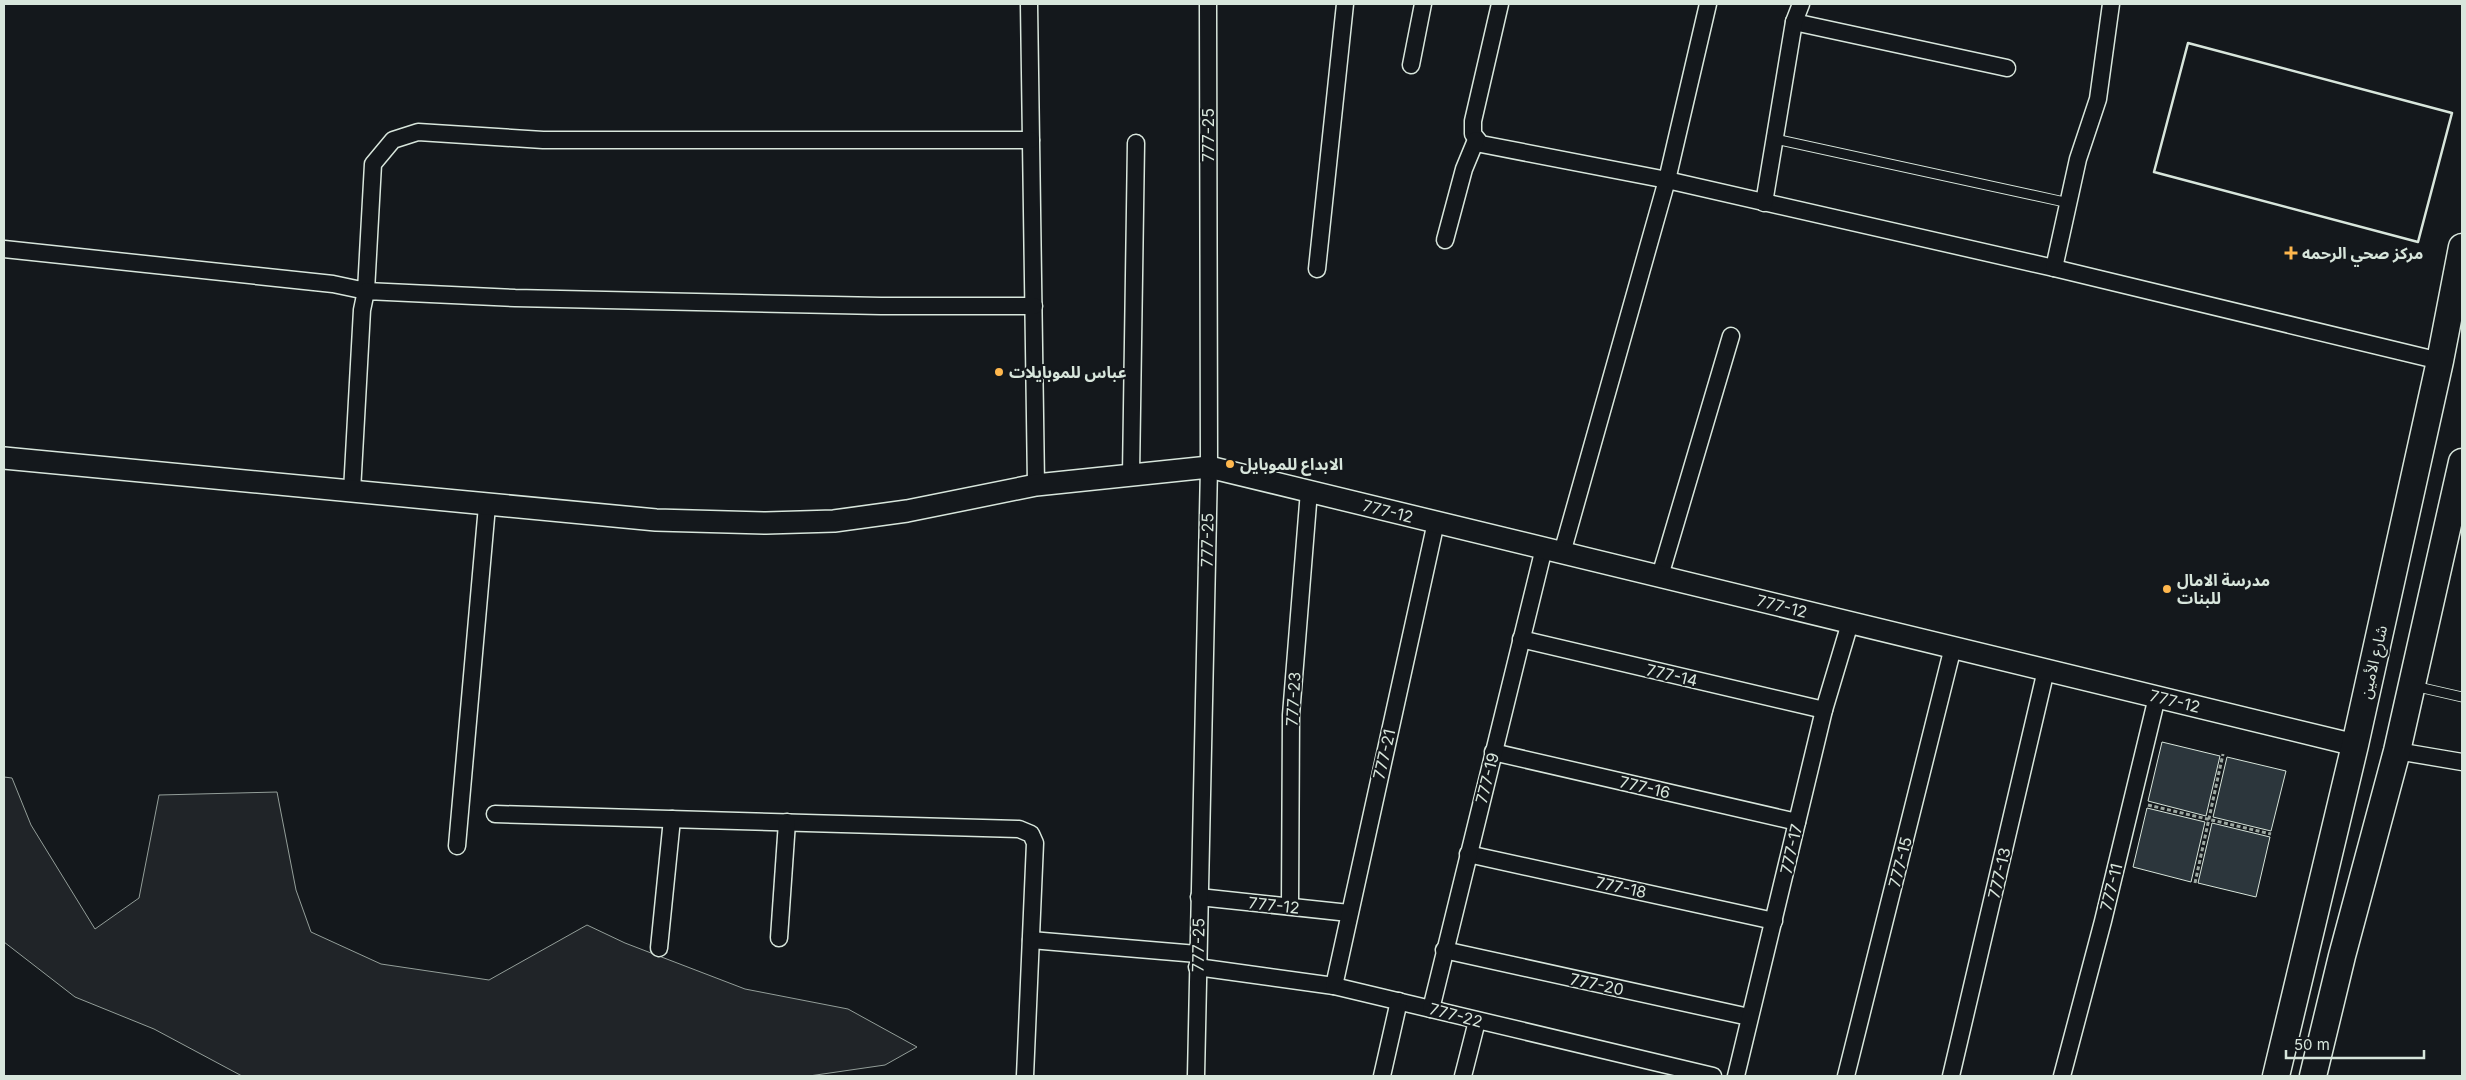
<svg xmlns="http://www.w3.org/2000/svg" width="2466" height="1080" font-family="Inter,'Noto Sans Arabic',sans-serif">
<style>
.green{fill:#202428;stroke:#939e99}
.building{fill:#2c363c;stroke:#d8e6dc}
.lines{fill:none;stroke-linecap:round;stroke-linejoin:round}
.service-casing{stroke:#d8e6dc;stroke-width:11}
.minor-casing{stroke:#d8e6dc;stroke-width:19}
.tertiary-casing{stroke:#d8e6dc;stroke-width:24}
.primary-casing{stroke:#d8e6dc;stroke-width:29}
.path{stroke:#9da8a2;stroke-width:3;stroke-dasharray:4 2.5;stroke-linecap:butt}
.service{stroke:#14181c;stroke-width:9}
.minor{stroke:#14181c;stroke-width:16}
.tertiary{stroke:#14181c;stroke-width:21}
.primary{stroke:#14181c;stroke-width:26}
.wall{stroke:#d8e6dc;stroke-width:2.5}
.poi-dot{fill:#ffb74d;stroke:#14181c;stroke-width:2}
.labels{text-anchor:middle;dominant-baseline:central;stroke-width:4;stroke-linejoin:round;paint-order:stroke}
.street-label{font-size:16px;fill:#d8e6dc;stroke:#14181c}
.poi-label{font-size:16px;font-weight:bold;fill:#d8e6dc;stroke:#14181c;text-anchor:start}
</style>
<rect width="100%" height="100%" fill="#14181c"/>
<polygon class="green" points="4,777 12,778 31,825 95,929 139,898 159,795 277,792 296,890 311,932 381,964 489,980 587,925 625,943 745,989 848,1009 917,1047 885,1065 809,1076 242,1076 154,1029 75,997 4,942"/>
<g class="building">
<polygon points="2162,742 2220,756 2206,816 2148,801"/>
<polygon points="2227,757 2286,771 2271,831 2213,817"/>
<polygon points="2147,808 2205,822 2191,882 2133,867"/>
<polygon points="2212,823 2270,837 2256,897 2198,883"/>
</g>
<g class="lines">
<g class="service-casing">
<g id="service">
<polyline points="1775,139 2069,203"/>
<polyline points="2414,686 2462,697"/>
</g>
</g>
<g class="minor-casing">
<g id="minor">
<polyline points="1029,4 1036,485"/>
<polyline points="1500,4 1473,121 1473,134 1481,144 1667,180 2054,268 2440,361"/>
<polyline points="1794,22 2007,68"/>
<polyline points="1411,65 1423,4"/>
<polyline points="1764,203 1794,22 1801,4"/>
<polyline points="1445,240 1464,169 1476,140"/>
<polyline points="4,249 333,284 366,291 373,164 393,140 418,132 543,140 1031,140"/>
<polyline points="2054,268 2078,159 2098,99 2111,4"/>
<polyline points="1317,269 1345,4"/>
<polyline points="1131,475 1136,143"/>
<polyline points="352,491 362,310 366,291 515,298 881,306 1034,306"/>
<polyline points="1562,553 1667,180 1708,4"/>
<polyline points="1660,576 1731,336"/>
<polyline points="1521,639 1824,710"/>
<polyline points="2397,751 2462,762"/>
<polyline points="1493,752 1797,822"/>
<polyline points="495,814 1019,829 1031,834 1035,843 1025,1076"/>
<polyline points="457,846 487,506"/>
<polyline points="1468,854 1774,921"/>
<polyline points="1199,897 1349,913"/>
<polyline points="1290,906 1291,715 1309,491"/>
<polyline points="779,938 787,822"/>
<polyline points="1031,940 1197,954"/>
<polyline points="659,948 672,819"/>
<polyline points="1444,950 1749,1017"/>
<polyline points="1197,967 1334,986 1713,1076"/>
<polyline points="1334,986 1436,522"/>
<polyline points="1431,1009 1544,548"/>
<polyline points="1196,1076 1209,467 1208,4"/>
<polyline points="1382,1076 1399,1001"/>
<polyline points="1463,1076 1477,1021"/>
<polyline points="1736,1076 1824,710 1850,623"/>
<polyline points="1846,1076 1953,647"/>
<polyline points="1951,1076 2046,670"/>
<polyline points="2062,1076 2103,921 2157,697"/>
</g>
</g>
<g class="tertiary-casing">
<polyline id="tertiary" points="4,458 656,520 766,523 834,521 907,511 1036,485 1209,467 2355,745"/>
</g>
<g class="primary-casing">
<g id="primary">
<polyline points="2276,1076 2355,745 2440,361 2462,247"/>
<polyline points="2313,1076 2342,956 2397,751 2462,462"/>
</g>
</g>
<g class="path">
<polyline points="2148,805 2271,834"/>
<polyline points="2195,883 2223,754"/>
</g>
<use href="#service" class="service"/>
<use href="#minor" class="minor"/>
<use href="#tertiary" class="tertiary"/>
<use href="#primary" class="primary"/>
<polygon class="wall" points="2188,43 2452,113 2418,242 2154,172"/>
</g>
<g class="poi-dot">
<path d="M2288.5 245.5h5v5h5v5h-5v5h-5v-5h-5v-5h5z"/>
<circle cx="999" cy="372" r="5"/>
<circle cx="1230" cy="464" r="5"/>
<circle cx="2167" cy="589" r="5"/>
</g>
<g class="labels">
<g class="street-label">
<text transform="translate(1208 135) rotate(-90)">777-25</text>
<text transform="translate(1388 511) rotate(14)">777-12</text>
<text transform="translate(1207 540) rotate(-89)">777-25</text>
<text transform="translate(1782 606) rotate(14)">777-12</text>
<text transform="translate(2373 662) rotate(-77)">شارع الأمين</text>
<text transform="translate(1672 675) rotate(13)">777-14</text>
<text transform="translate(1293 699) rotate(-87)">777-23</text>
<text transform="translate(2175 701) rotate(14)">777-12</text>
<text transform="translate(1384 754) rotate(-77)">777-21</text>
<text transform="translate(1487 778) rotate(-76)">777-19</text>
<text transform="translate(1645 787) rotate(13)">777-16</text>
<text transform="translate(1791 849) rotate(-77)">777-17</text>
<text transform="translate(1900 862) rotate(-76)">777-15</text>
<text transform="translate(1999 873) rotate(-77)">777-13</text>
<text transform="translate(1621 887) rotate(12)">777-18</text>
<text transform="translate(2111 887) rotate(-76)">777-11</text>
<text transform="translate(1274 905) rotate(6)">777-12</text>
<text transform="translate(1198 945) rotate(-89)">777-25</text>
<text transform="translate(1597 984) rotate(12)">777-20</text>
<text transform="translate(1456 1015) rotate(15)">777-22</text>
</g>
<g class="poi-label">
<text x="2302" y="253">مركز صحي الرحمه</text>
<text x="1009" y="372">عباس للموبايلات</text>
<text x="1240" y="464">الابداع للموبايل</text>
<text x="2177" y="580">مدرسة الامال<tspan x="2177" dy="18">للبنات</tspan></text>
</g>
</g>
<rect width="2466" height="1080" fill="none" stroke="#d8e6dc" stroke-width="10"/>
<path d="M2286 1050v8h138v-8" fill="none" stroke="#d8e6dc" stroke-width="2.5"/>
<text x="2294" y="1050" font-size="15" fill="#d8e6dc" stroke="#14181c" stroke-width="4" paint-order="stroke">50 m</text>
</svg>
